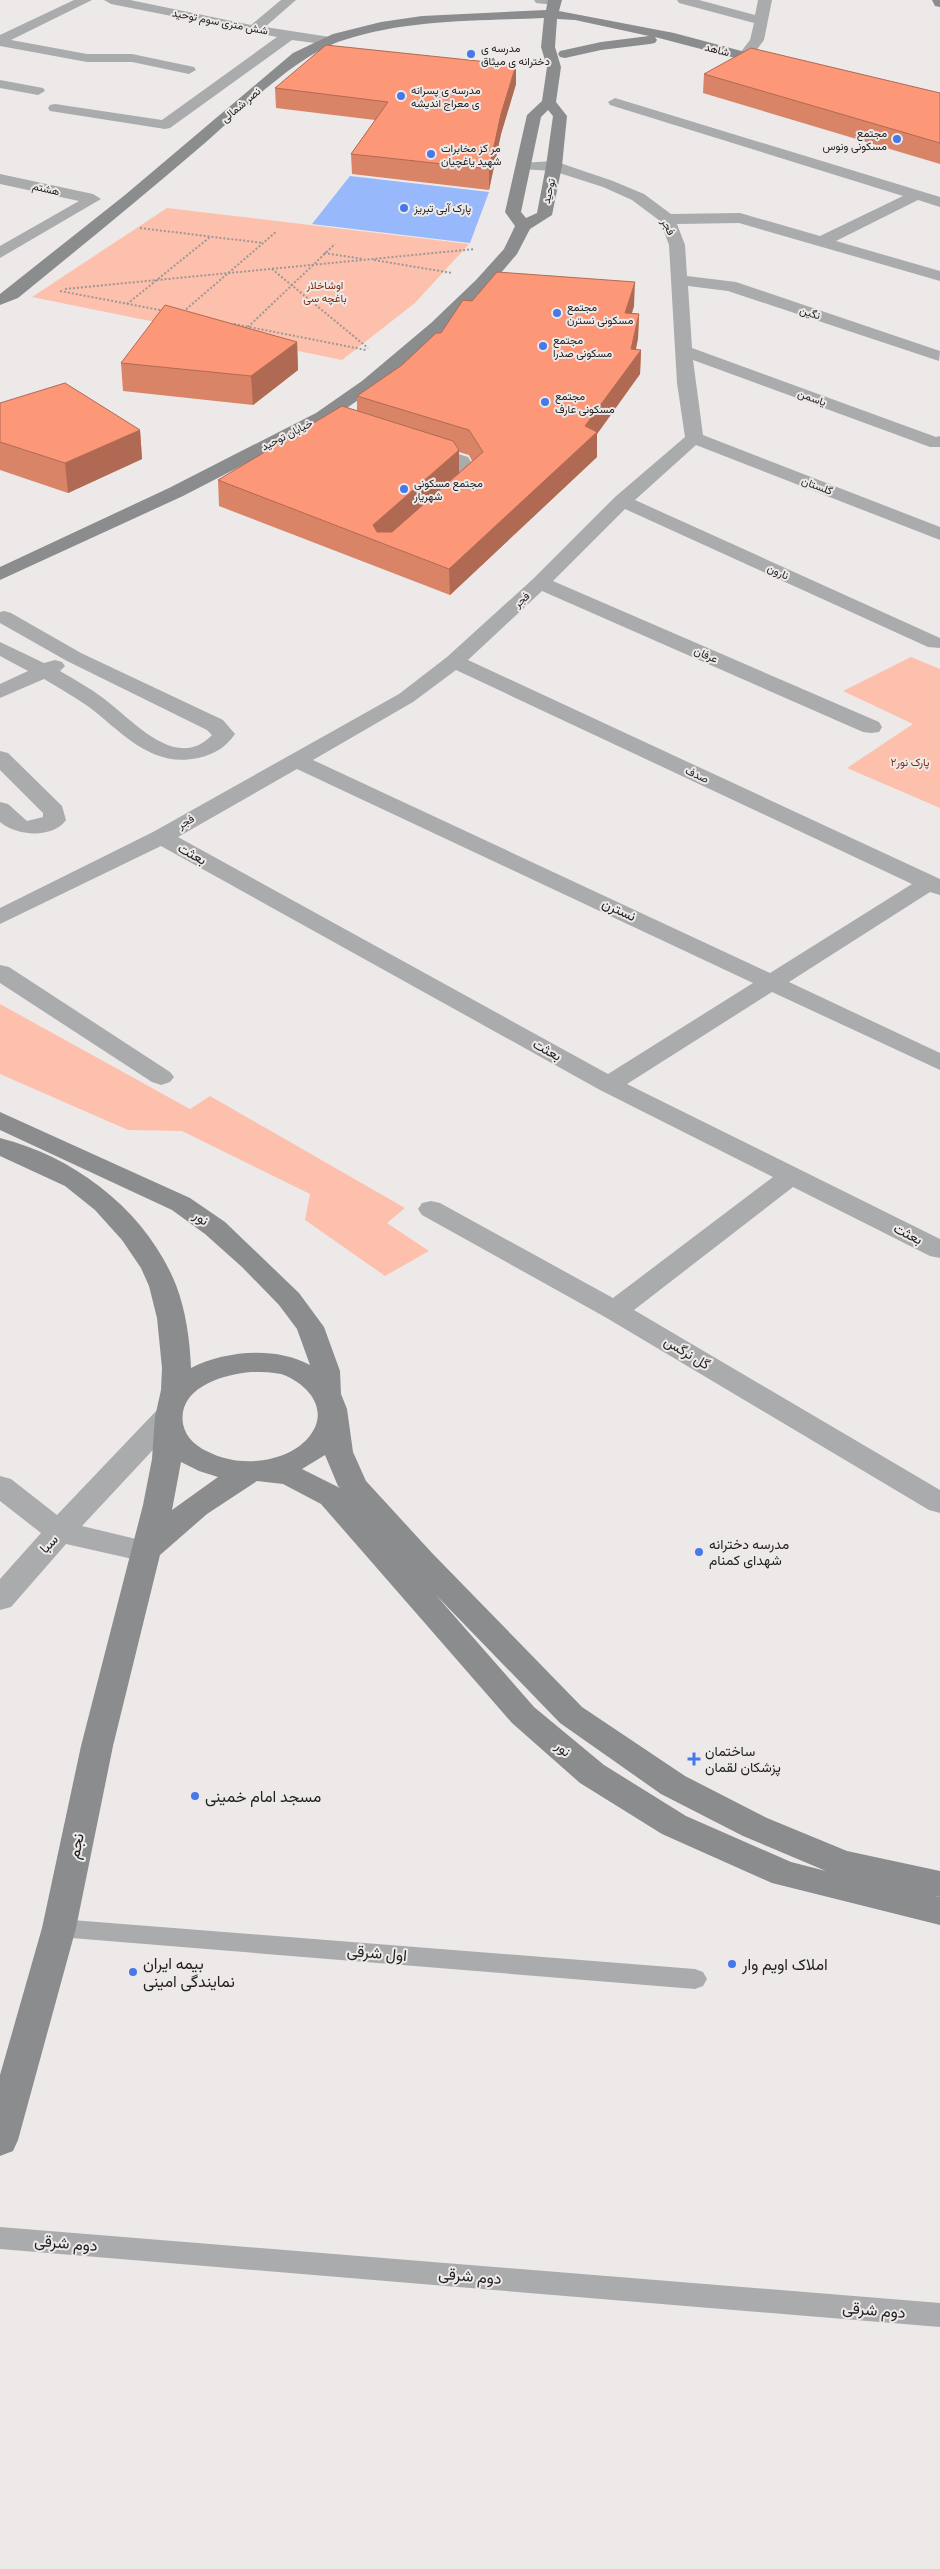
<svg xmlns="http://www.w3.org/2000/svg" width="940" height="2569" font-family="'Fira Sans Condensed',Vazirmatn,sans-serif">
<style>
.green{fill:#fdc0ac}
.water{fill:#97b8fb}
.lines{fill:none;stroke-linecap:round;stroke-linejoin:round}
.path{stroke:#9b9897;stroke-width:2;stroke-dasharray:2 2;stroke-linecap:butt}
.lane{fill:#aaabac;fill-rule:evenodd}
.street{fill:#aaabac;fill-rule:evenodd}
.secondary{fill:#8b8c8e;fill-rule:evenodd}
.wall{fill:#d98367;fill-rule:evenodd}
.shaded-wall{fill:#b06a54}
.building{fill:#fc9878;stroke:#b06a54}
.poi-dot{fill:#4678ea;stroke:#ede9e8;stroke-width:2}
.labels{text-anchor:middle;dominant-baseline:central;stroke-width:4;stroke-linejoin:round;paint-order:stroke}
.far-street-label{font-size:11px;fill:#201f1e;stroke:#ede9e8}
.far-poi-label{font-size:11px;fill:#201f1e;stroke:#ede9e8;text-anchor:start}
.far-park-label{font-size:11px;fill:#832c09;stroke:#ede9e8}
.street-label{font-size:14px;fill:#201f1e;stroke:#ede9e8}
.poi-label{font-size:14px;fill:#201f1e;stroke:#ede9e8;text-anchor:start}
.near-poi-label{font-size:16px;fill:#201f1e;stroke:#ede9e8;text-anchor:start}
.near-street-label{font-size:16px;fill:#201f1e;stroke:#ede9e8}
</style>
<rect width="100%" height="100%" fill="#ede9e8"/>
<g class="green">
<polygon points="167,208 469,244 415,303 342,360 32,297"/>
<polygon points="911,657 940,669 940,808 847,768 913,724 843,691"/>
<polygon points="0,1004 190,1109 210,1096 405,1208 387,1223 429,1251 385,1276 305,1220 310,1194 182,1131 128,1130 0,1074"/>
</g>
<polygon class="water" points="350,176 489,192 470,243 312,224"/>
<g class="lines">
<g class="path">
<polyline points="140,228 263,243"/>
<polyline points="324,253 363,259"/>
<polyline points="374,260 452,273"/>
<polyline points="272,269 368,348"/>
<polyline points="65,289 475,249"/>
<polyline points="60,291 165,311"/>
<polyline points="127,304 210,237"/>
<polyline points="183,312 277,231"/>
<polyline points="234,324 366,350"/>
<polyline points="248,327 335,244"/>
</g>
<g class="lane">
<polygon points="59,1919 695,1969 703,1972 707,1979 703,1986 695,1989 59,1937 51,1935 47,1928 51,1921"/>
<polygon points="0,2227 940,2303 940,2327 0,2249"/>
</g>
<g class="street">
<polygon points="74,0 92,0 11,40 87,54 132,54 194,67 196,70 189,74 132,62 87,62 0,46 0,35"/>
<polygon points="104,0 130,0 251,25 281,0 296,0 265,27 330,37 337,41 330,45 292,40 170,128 165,129 50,111 48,108 50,105 55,104 162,120 277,37 111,4"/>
<polygon points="534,0 560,0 561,1 554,5 536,3"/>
<polygon points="677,0 699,0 755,15 758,0 772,0 764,40 749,60 739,60 737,57 750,40 754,23 679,3"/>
<polygon points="0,80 43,88 45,91 38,95 0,88"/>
<path d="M615,98L940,197V207L918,200L836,241L940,271V281L739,223L677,224L685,245L687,276L736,282L940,351L939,361L728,291L688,286L692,348L936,437L940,436V447H930L693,360L703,435L940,527V540L696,445L635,500L940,638V648L928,647L625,509L553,581L879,722L882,727L879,732L871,733L863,732L542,591L468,660L940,879V895L930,892L789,982L940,1053V1070L772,992L627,1084L940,1239V1258L930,1256L793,1187L634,1310L940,1490V1513L929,1510L605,1317L422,1215L418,1209L422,1203L431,1201L440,1203L613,1298L773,1177L600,1090L161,846L0,924V908L153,832L399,694L447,657L533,579L615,497L685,437L677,383L669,245L660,221L632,200L603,187L553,171L519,169L516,166L519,163L554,161L613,181L644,194L671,214L740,213L820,236L903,196L610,105L608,102ZM456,670L912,884L770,973L313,760L413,702ZM297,769L753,983L608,1074L178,837Z"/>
<polygon points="0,174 93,194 101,199 0,258 0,246 79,201 0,184"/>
<polygon points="424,443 468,457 481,477 460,498 446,498 444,494 462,476 454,465 418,453 415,449 418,445"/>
<path d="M4,611L11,613L81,653L223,720L235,734C225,748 215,754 198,758C151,768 123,733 89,707C75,697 59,688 44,679L0,698V684L28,671L0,656V642L44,663L55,660L62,662L65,666L60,671C75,680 90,688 103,698C132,719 176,773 212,735L207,730L67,661L0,623V612Z"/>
<path d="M0,751L8,753L62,806L66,820C53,839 16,836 0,822V802L8,804L27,821L43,817V813L0,770Z"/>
<polygon points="0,965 9,967 170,1072 174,1077 170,1082 161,1085 152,1082 0,983"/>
<polygon points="168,1406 178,1409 182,1416 178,1423 82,1526 157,1544 161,1551 157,1558 146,1562 66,1544 11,1607 0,1610 0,1579 41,1533 0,1501 0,1476 11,1479 57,1515 158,1409"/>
</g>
<g class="secondary">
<path d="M548,0H562L559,11L674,33L779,61L781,64L774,68L655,37L657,40L655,43L650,44L601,50L565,58L560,57L558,54L560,51L601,42L649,36L575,20L557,19L555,47L561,67L556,102L567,116L562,166L552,215L530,229L517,254L488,288L443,331L374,389L328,421L183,496L0,580V567L169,488L316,413L362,381L431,323L476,280L504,249L515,226L505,212L527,115L542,101L547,67L541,47L544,18C478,21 408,19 344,40C295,55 240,113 199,148C140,199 79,248 18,298L0,305V294L125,195L293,53L333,34L381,22L422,16L546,10ZM548,110L553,116L546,166L537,213L526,218L521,212L541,117Z"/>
<polygon points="932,0 940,0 940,7 935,6"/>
<path d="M0,1112L190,1198L225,1222L299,1293L324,1327L340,1371L341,1394L347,1409L353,1452L366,1481L432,1553L582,1707L685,1776L767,1818L847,1851L940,1871V1897L930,1895L940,1897V1925L772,1883L662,1834L580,1783L512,1723L321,1504L283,1484L257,1481L207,1514L160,1555L113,1746L76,1928L18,2140L13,2151L0,2156V2075L42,1928L81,1746L143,1505L152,1459L155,1417L161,1390L162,1368L157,1318L149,1286L141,1268L122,1240L95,1210L65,1186L0,1156V1138C76,1157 147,1212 176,1285C186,1311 190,1341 191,1368C225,1351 274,1346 310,1365L297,1329L279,1305L242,1267L205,1234L172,1210L0,1130ZM251,1372C261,1372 271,1372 281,1374C305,1382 328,1406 313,1431C295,1462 243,1468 213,1454C198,1448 186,1439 183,1424C177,1387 225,1374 251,1372ZM325,1455L338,1486L340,1488L302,1469ZM181,1462L199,1471L218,1477L172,1510ZM435,1594L560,1723L661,1794L743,1836L826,1871L791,1862L686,1816L604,1765L534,1707Z"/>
</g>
</g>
<g class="wall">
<polygon points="516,65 516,84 501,134 489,190 352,174 351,154 375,120 276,108 275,88"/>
<polygon points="704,74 940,93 940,164 703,93"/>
<path d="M472,301L634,306L632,313L639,314L638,338L636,350H641L640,374L597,434V457L450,595L219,506L218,480L357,411V396L402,365L441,333ZM459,452L469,455L472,461L459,472Z"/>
<polygon points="297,342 298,370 253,405 123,391 121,363"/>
<polygon points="0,403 140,430 142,459 68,493 0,470"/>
</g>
<g class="shaded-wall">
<polygon points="516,65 516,84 501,134 489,190 489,169 501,114"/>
<polygon points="635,282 634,306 624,337 625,313"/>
<polygon points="639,314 638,338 633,361 641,350 640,374 597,434 597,457 450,595 449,569 585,426 631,349"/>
<polygon points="297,342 298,370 253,405 251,376"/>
<polygon points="140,430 142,459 68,493 65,463"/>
<polygon points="459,450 459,476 383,543 373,525"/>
</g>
<g class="building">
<polygon points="326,45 516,65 501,114 489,169 351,154 388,102 275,88"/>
<polygon points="751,48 940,93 940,143 704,74"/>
<polygon points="497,272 635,282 625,313 639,314 631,349 641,350 585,426 597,432 449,569 218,480 342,406 453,441 459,450 373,525 377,532 392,532 483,452 469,430 357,396 402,365 436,333 441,333 463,300 472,301"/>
<polygon points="165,305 297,342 251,376 121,363"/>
<polygon points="65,383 140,430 65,463 0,442 0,403"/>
</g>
<g class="poi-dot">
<circle cx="471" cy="54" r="5"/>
<circle cx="401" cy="96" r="5"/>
<circle cx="897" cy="139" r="5"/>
<circle cx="431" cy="154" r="5"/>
<circle cx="404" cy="208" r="5"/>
<circle cx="557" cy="313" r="5"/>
<circle cx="543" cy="346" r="5"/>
<circle cx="545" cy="402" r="5"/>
<circle cx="404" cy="489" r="5"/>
<circle cx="699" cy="1552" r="5"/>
<path d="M691.5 1751.5h5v5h5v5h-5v5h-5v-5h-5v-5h5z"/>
<circle cx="195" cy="1796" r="5"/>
<circle cx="732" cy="1964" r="5"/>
<circle cx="133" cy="1972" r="5"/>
</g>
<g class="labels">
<g class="far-street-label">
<text transform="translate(220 22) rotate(11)">شش متری سوم توحید</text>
<text transform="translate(717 50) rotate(14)">شاهد</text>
<text transform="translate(241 105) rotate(-40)">نصر شمالی</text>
<text transform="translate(46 189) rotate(13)">هشتم</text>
<text transform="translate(549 191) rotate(-77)">توحید</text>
<text transform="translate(668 227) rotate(61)">فجر</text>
<text transform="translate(810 313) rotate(18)">نگین</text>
<text transform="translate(812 398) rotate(20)">یاسمن</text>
<text transform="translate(287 435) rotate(-27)">خیابان توحید</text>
<text transform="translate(817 486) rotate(21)">گلستان</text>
<text transform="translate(778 572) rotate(24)">نارون</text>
<text transform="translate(522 600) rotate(-42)">فجر</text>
<text transform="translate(706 655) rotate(24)">عرفان</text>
<text transform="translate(697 775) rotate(25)">صدف</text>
<text transform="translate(186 822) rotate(-30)">فجر</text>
</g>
<g class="far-poi-label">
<text x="481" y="48">مدرسه ی<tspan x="481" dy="13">دخترانه ی میثاق</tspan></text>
<text x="411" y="90">مدرسه ی پسرانه<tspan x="411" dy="13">ی معراج اندیشه</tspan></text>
<text x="887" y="133" text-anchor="end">مجتمع<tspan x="887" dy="13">مسکونی ونوس</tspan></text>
<text x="441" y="148">مر کز مخابرات<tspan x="441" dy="13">شهید یاغچیان</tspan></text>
<text x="414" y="208">پارک آبی تبریز</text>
<text x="567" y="307">مجتمع<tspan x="567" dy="13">مسکونی نسترن</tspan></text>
<text x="553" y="340">مجتمع<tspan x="553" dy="13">مسکونی صدرا</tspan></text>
<text x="555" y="396">مجتمع<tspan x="555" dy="13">مسکونی عارف</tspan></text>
<text x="414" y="483">مجتمع مسکونی<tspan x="414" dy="13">شهریار</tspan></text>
</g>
<g class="far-park-label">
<text x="325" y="285">اوشاخلار<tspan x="325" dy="13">باغچه سی</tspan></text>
<text x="910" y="762">پارک نور۲</text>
</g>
<g class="street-label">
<text transform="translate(192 854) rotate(29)">بعثت</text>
<text transform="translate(619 910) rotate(25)">نسترن</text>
<text transform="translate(547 1050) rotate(29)">بعثت</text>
<text transform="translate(201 1218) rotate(35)">نور</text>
<text transform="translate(908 1234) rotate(27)">بعثت</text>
<text transform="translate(687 1353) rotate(31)">گل نرگس</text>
<text transform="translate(49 1544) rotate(-46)">سبا</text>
<text transform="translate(563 1749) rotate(41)">نور</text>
</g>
<g class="poi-label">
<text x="709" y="1544">مدرسه دخترانه<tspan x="709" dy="16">شهدای کمنام</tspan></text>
<text x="705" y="1751">ساختمان<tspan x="705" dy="16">پزشکان لقمان</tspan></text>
</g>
<g class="near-poi-label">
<text x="205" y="1796">مسجد امام خمینی</text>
<text x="143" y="1963">بیمه ایران<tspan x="143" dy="18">نمایندگی امینی</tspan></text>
<text x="742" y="1964">املاک اویم وار</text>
</g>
<g class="near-street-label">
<text transform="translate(76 1846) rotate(-78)">نجم</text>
<text transform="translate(377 1953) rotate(5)">اول شرقی</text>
<text transform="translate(66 2243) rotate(5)">دوم شرقی</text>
<text transform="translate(470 2276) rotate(5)">دوم شرقی</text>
<text transform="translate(874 2310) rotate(5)">دوم شرقی</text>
</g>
</g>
</svg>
